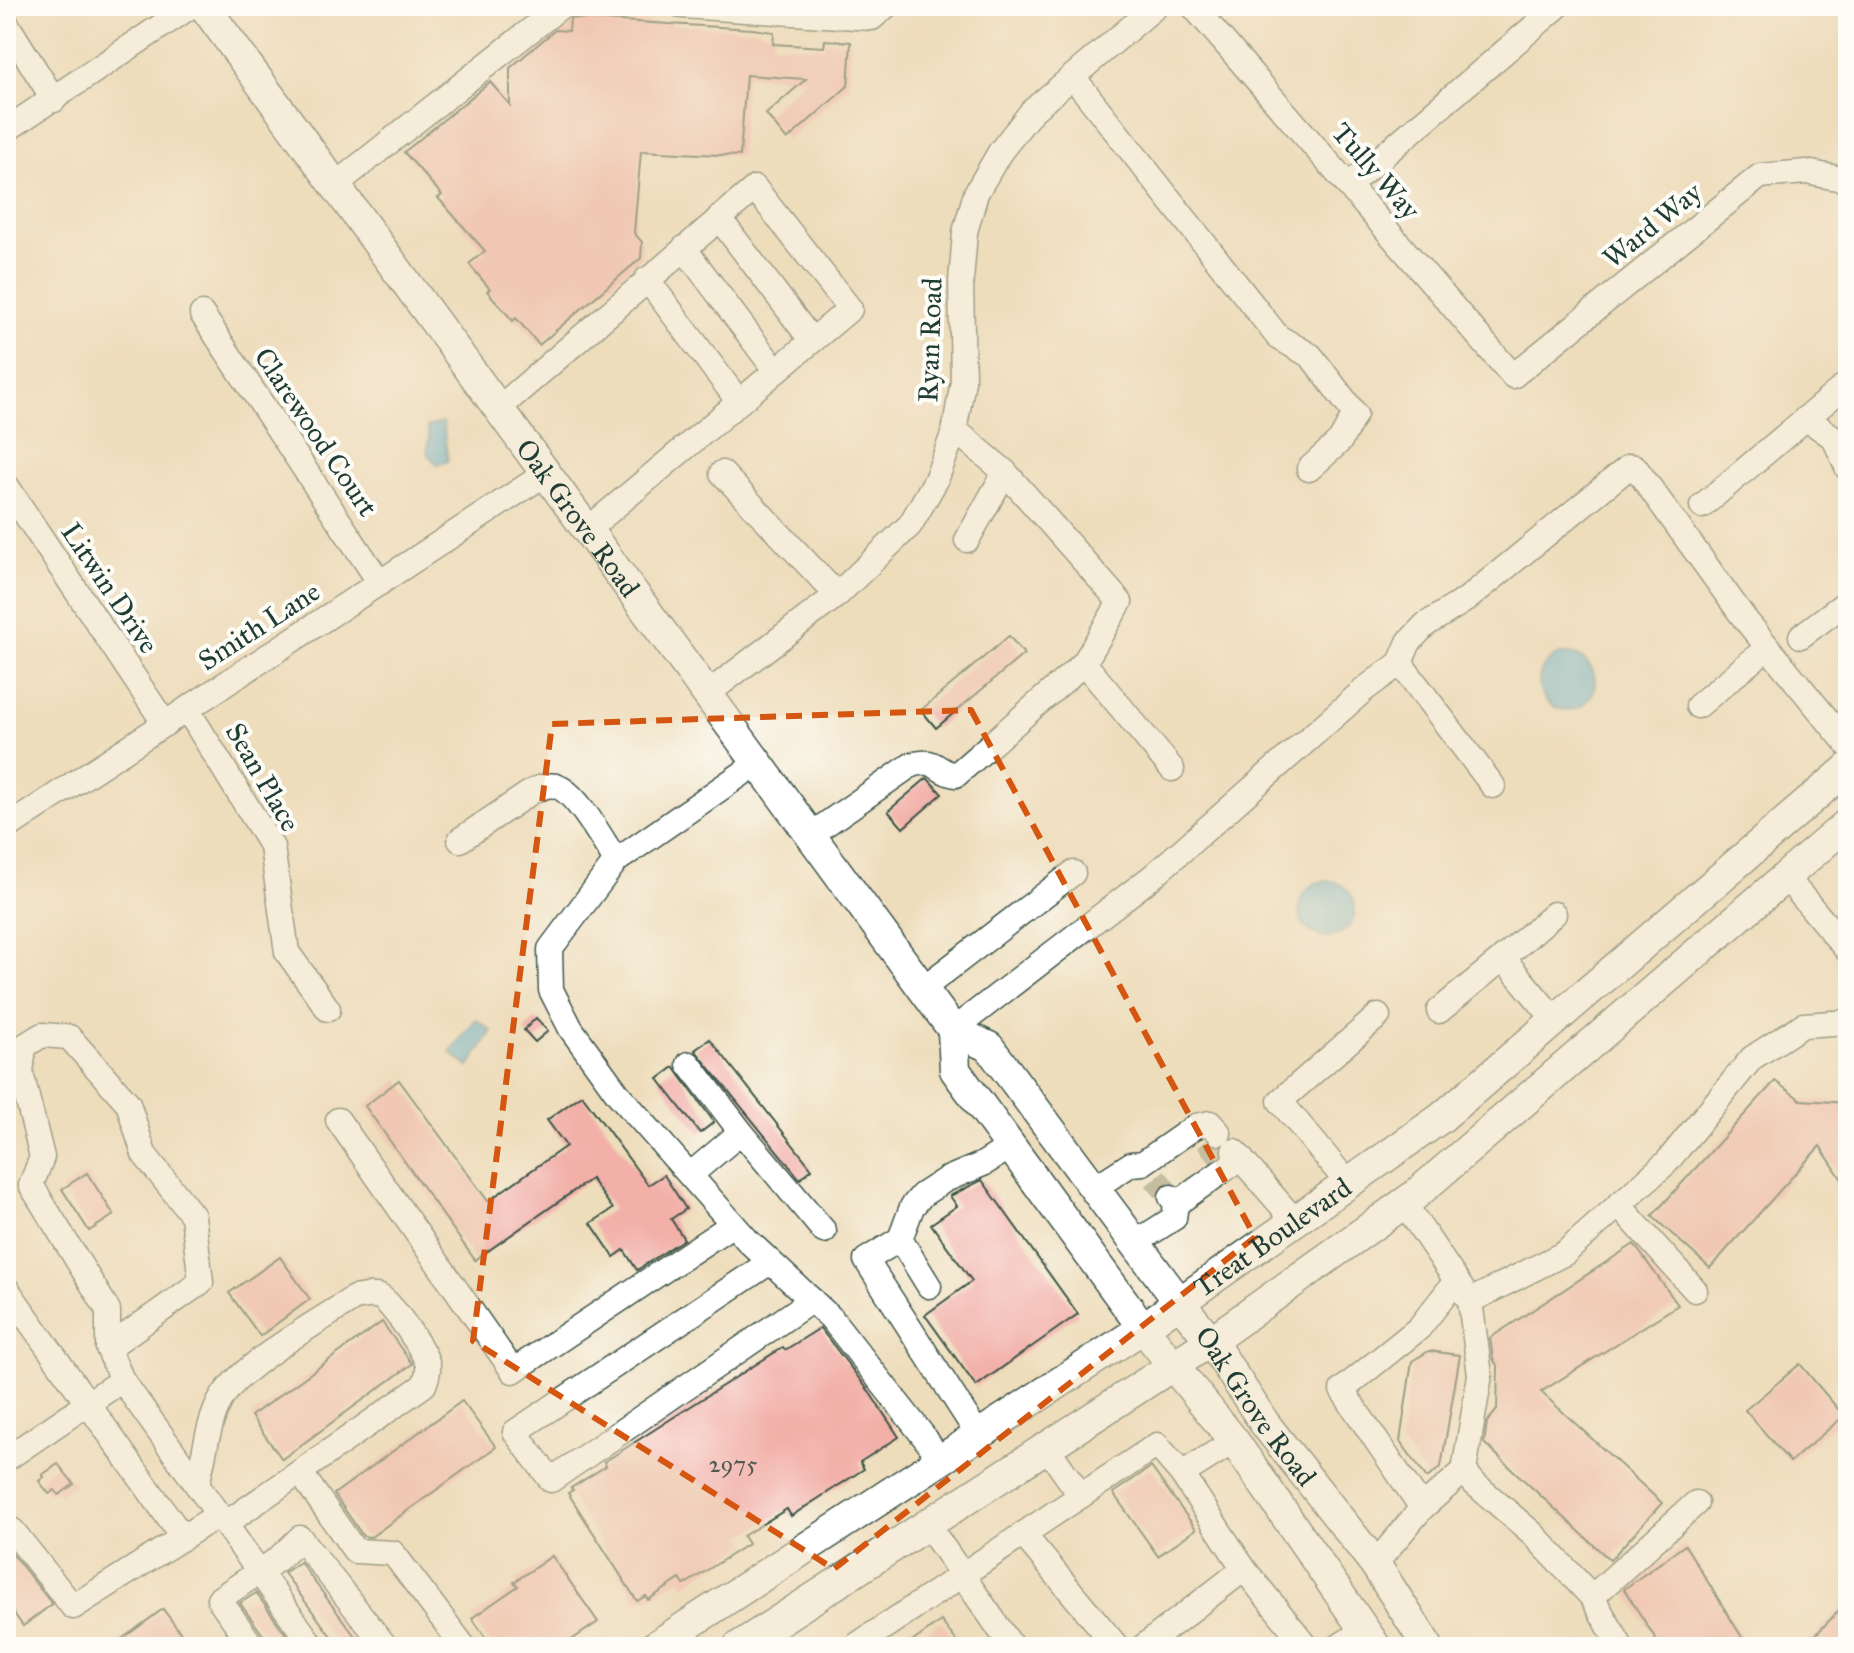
<svg xmlns="http://www.w3.org/2000/svg" width="1854" height="1653" font-family="'IM FELL Great Primer',serif">
<style>
.water{fill:#51abcf;stroke:#387482;stroke-width:2}
.building{fill:#f2b0a9}
.lines{fill:none;stroke-linecap:round;stroke-linejoin:round}
.minor-tunnel{stroke:#c5bda0;stroke-width:24;stroke-dasharray:24 12;stroke-linecap:butt}
.minor-casing{stroke:#3e5548;stroke-width:27}
.major-casing{stroke:#3e5548;stroke-width:33}
.minor{stroke:#fff;stroke-width:24}
.major{stroke:#fff;stroke-width:30}
.marked{fill:none;stroke:#d45610;stroke-width:6;stroke-dasharray:16 10;stroke-linejoin:round}
.labels{text-anchor:middle;dominant-baseline:central;stroke-width:8;stroke-linejoin:round;paint-order:stroke}
.number-label{font-size:24px;fill:#545a51}
.street-label{font-size:28px;fill:#1f3d34;stroke:#fdfcf7}
</style>
<rect width="100%" height="100%" fill="#fdfcf7"/>
<filter id="ink" filterUnits="userSpaceOnUse"><feTurbulence type="fractalNoise" baseFrequency=".0125" numOctaves="2"/><feDisplacementMap in="SourceGraphic" scale="16" xChannelSelector="R" yChannelSelector="G"/><feConvolveMatrix kernelMatrix="1 2 1 2 8 2 1 2 1" color-interpolation-filters="sRGB"/></filter>
<filter id="wash" filterUnits="userSpaceOnUse"><feTurbulence type="fractalNoise" baseFrequency=".006" numOctaves="4" result="noise"/><feDisplacementMap in="SourceGraphic" scale="32" xChannelSelector="R" yChannelSelector="G"/><feGaussianBlur stdDeviation="1.8" result="paint"/><feColorMatrix in="noise" values="0 0 0 0 0 0 0 0 0 0 0 0 0 0 0 0 0 1.4 0 .05"/><feComposite in="paint" operator="in"/></filter>
<g filter="url(#wash)">
<rect width="100%" height="100%" fill="#edb"/>
<g class="water">
<polygon points="443,422 448,461 438,465 427,454 429,439 427,427"/>
<circle cx="1567" cy="682" r="28"/>
<circle cx="1327" cy="909" r="28"/>
<polygon points="476,1019 492,1031 469,1067 450,1052"/>
</g>
<g id="blocks">
<g class="building">
<polygon points="570,18 752,29 774,32 773,44 824,47 825,40 851,42 848,86 787,140 766,114 806,79 746,75 740,156 641,151 634,233 642,242 641,258 539,345 516,318 513,321 487,291 490,289 469,264 485,251 438,198 442,195 404,152 490,82 510,105 510,68 555,30 569,31"/>
<polygon points="1009,636 1024,654 936,728 921,710"/>
<polygon points="927,778 942,794 903,828 888,811"/>
<polygon points="536,1018 548,1031 535,1042 524,1030"/>
<polygon points="710,1039 812,1169 800,1179 695,1050"/>
<polygon points="674,1067 714,1122 700,1133 658,1079"/>
<polygon points="399,1080 488,1201 566,1146 547,1120 582,1095 648,1185 664,1175 686,1209 671,1219 684,1239 637,1270 624,1250 614,1257 591,1223 613,1209 591,1179 475,1260 365,1106"/>
<polygon points="1775,1081 1801,1100 1848,1103 1848,1189 1820,1146 1710,1268 1652,1216"/>
<polygon points="87,1173 114,1215 89,1231 62,1189"/>
<polygon points="982,1180 1078,1314 976,1386 925,1315 972,1281 931,1224 957,1206 950,1196"/>
<polygon points="1634,1244 1678,1305 1541,1392 1662,1503 1610,1560 1484,1443 1487,1422 1497,1410 1498,1367 1493,1359 1490,1338"/>
<polygon points="280,1257 310,1299 260,1336 229,1293"/>
<polygon points="382,1322 412,1364 282,1459 251,1416"/>
<polygon points="820,1328 868,1390 899,1437 860,1462 864,1469 791,1516 787,1509 743,1536 748,1544 684,1585 680,1579 648,1600 646,1596 637,1601 568,1493 573,1490 571,1488 606,1466 604,1462 783,1347 785,1350"/>
<polygon points="1429,1351 1460,1355 1441,1467 1427,1478 1400,1441 1412,1361"/>
<polygon points="1800,1364 1844,1416 1790,1462 1745,1410"/>
<polygon points="462,1401 496,1447 371,1537 363,1536 334,1494"/>
<polygon points="58,1464 74,1484 59,1495 55,1490 49,1494 39,1481 44,1477 42,1475"/>
<polygon points="1151,1467 1196,1529 1158,1556 1113,1493"/>
<polygon points="1685,1545 1748,1647 1661,1647 1624,1589"/>
<polygon points="6,1546 52,1604 23,1626 6,1602"/>
<polygon points="552,1556 598,1622 561,1647 492,1647 472,1618 518,1586 514,1582"/>
<polygon points="300,1562 308,1573 363,1647 339,1647 284,1573"/>
<polygon points="256,1593 295,1647 272,1647 247,1613 240,1603"/>
<polygon points="1848,1601 1848,1647 1804,1647"/>
<polygon points="163,1609 191,1647 111,1647"/>
<polygon points="941,1621 961,1647 905,1647"/>
</g>
</g>
</g>
<g filter="url(#ink)">
<use href="#blocks" fill-opacity="0" stroke="#3e5548" stroke-width="2"/>
<g class="lines">
<g class="minor-tunnel">
<polyline points="1207,1140 1222,1159"/>
<polyline points="1155,1178 1171,1197"/>
</g>
<g class="minor-casing">
<g id="minor">
<polyline points="682,6 872,18 886,6"/>
<polyline points="1193,6 1513,376 1760,176 1806,172 1848,180"/>
<polyline points="6,23 54,100"/>
<polyline points="1073,77 1278,337 1311,356 1355,414 1340,441 1309,469"/>
<polyline points="6,130 191,6"/>
<polyline points="335,185 561,6"/>
<polyline points="1349,185 1558,6"/>
<polyline points="719,218 812,341"/>
<polyline points="684,248 776,371"/>
<polyline points="647,279 739,402"/>
<polyline points="202,314 380,583"/>
<polyline points="498,409 755,188 850,309 587,530"/>
<polyline points="1806,418 1834,438 1848,469"/>
<polyline points="955,430 1005,472"/>
<polyline points="722,473 837,595"/>
<polyline points="6,485 165,724"/>
<polyline points="1702,506 1848,383"/>
<polyline points="967,540 1005,472 1120,602 1084,663"/>
<polyline points="1801,636 1848,601"/>
<polyline points="1400,663 1409,642 1425,625 1467,599 1630,466 1635,467 1744,618 1848,745"/>
<polyline points="707,694 837,595 910,525 936,480 954,432 963,381 961,282 965,232 976,193 1000,152 1032,111 1156,6"/>
<polyline points="1698,706 1767,648"/>
<polyline points="187,709 272,847 287,952 328,1009"/>
<polyline points="756,764 616,861 550,949 551,990 571,1029 618,1094 748,1241 831,1318 925,1438 940,1461"/>
<polyline points="6,828 545,474"/>
<path d="M809,836L911,765C939,757 934,772 956,775L1084,663L1172,769"/>
<path d="M460,840L531,792C539,788 547,784 556,786C577,792 604,843 616,861"/>
<polyline points="1785,876 1848,951"/>
<polyline points="1554,914 1503,958 1555,1020"/>
<polyline points="922,989 1073,873"/>
<polyline points="1439,1011 1503,958"/>
<polyline points="953,1030 1153,876 1365,689 1400,663 1493,786"/>
<polyline points="689,1064 741,1132"/>
<polyline points="338,1120 513,1371 733,1224"/>
<polyline points="1234,1151 1294,1220"/>
<polyline points="690,1175 741,1132 824,1231"/>
<polyline points="1347,1182 1280,1101 1378,1016"/>
<polyline points="1094,1188 1131,1164 1143,1163 1196,1126 1210,1123 1219,1133"/>
<polyline points="1404,1203 1470,1301 1480,1375 1464,1471 1475,1484 1532,1533 1592,1597 1621,1647"/>
<polyline points="1176,1204 1241,1158"/>
<polyline points="1619,1205 1695,1290"/>
<polyline points="900,1239 912,1207 922,1195 945,1180 983,1164 1010,1147"/>
<polyline points="1135,1243 1174,1218 1176,1204 1171,1197"/>
<polyline points="770,1262 515,1432 551,1480 812,1300"/>
<polyline points="929,1286 900,1239 866,1260 979,1436"/>
<polyline points="6,1288 183,1538"/>
<polyline points="1470,1301 1565,1253 1667,1162 1752,1058 1803,1025 1848,1022"/>
<polyline points="108,1348 201,1282 193,1216 144,1154 128,1103 69,1037 42,1035 24,1046 21,1073 42,1157 31,1185 108,1310 108,1348 122,1380 313,1647"/>
<polyline points="1046,1446 1081,1496"/>
<polyline points="6,1459 122,1380"/>
<polyline points="1182,1474 1234,1441"/>
<path d="M197,1485C204,1458 207,1426 220,1401C238,1366 320,1321 354,1298C362,1297 372,1294 380,1297C392,1303 427,1354 428,1366C429,1373 426,1379 424,1385L300,1472"/>
<polyline points="1422,1508 1342,1390 1419,1328 1456,1281"/>
<polyline points="225,1524 300,1472 355,1551 393,1553 464,1647"/>
<polyline points="927,1524 1012,1647"/>
<polyline points="6,1527 13,1531 73,1607 218,1515"/>
<polyline points="1023,1534 1117,1647"/>
<polyline points="1375,1564 1422,1508 1464,1471"/>
<polyline points="1592,1597 1696,1503"/>
<polyline points="253,1647 219,1599 278,1559 300,1538 386,1647"/>
<polyline points="854,1647 1157,1445 1182,1474 1244,1569 1307,1647"/>
<polyline points="1143,1647 1244,1569"/>
<polyline points="1338,1647 1364,1630"/>
</g>
</g>
<g class="major-casing">
<g id="major">
<path id="s1" d="M204,6L953,1030L989,1047L1179,1302L1211,1341L1265,1424L1375,1564L1428,1647"/>
<polyline points="953,1030 955,1070 1143,1328 1234,1441 1376,1647"/>
<path id="s2" d="M654,1647L1143,1328L1441,1118L1848,768"/>
<polyline points="738,1647 1211,1341 1414,1196 1848,823"/>
</g>
</g>
<use href="#minor" class="minor"/>
<use href="#major" class="major"/>
</g>
</g>
<path d="M0 0H1854V1653H0ZM971,710L1255,1237L834,1569L473,1341L552,724Z" fill="#edb" fill-opacity=".55" fill-rule="evenodd"/>
<path class="marked" d="M971,710L1255,1237L834,1569L473,1341L552,724Z"/>
<g class="labels">
<g class="number-label">
<text x="733" y="1464">2975</text>
</g>
<g class="street-label">
<text transform="translate(1376 171) rotate(49)">Tully Way</text>
<text transform="translate(1652 225) rotate(-39)">Ward Way</text>
<text transform="translate(930 340) rotate(-88)">Ryan Road</text>
<text transform="translate(316 432) rotate(56)">Clarewood Court</text>
<text stroke="none"><textPath href="#s1" startOffset="634">Oak Grove Road</textPath></text>
<text transform="translate(110 588) rotate(56)">Litwin Drive</text>
<text transform="translate(259 626) rotate(-33)">Smith Lane</text>
<text transform="translate(263 777) rotate(60)">Sean Place</text>
<text stroke="none"><textPath href="#s2" startOffset="742">Treat Boulevard</textPath></text>
<text stroke="none"><textPath href="#s1" startOffset="1756">Oak Grove Road</textPath></text>
</g>
</g>
<rect width="1854" height="1653" fill="none" stroke="#fdfcf7" stroke-width="32"/>
</svg>
